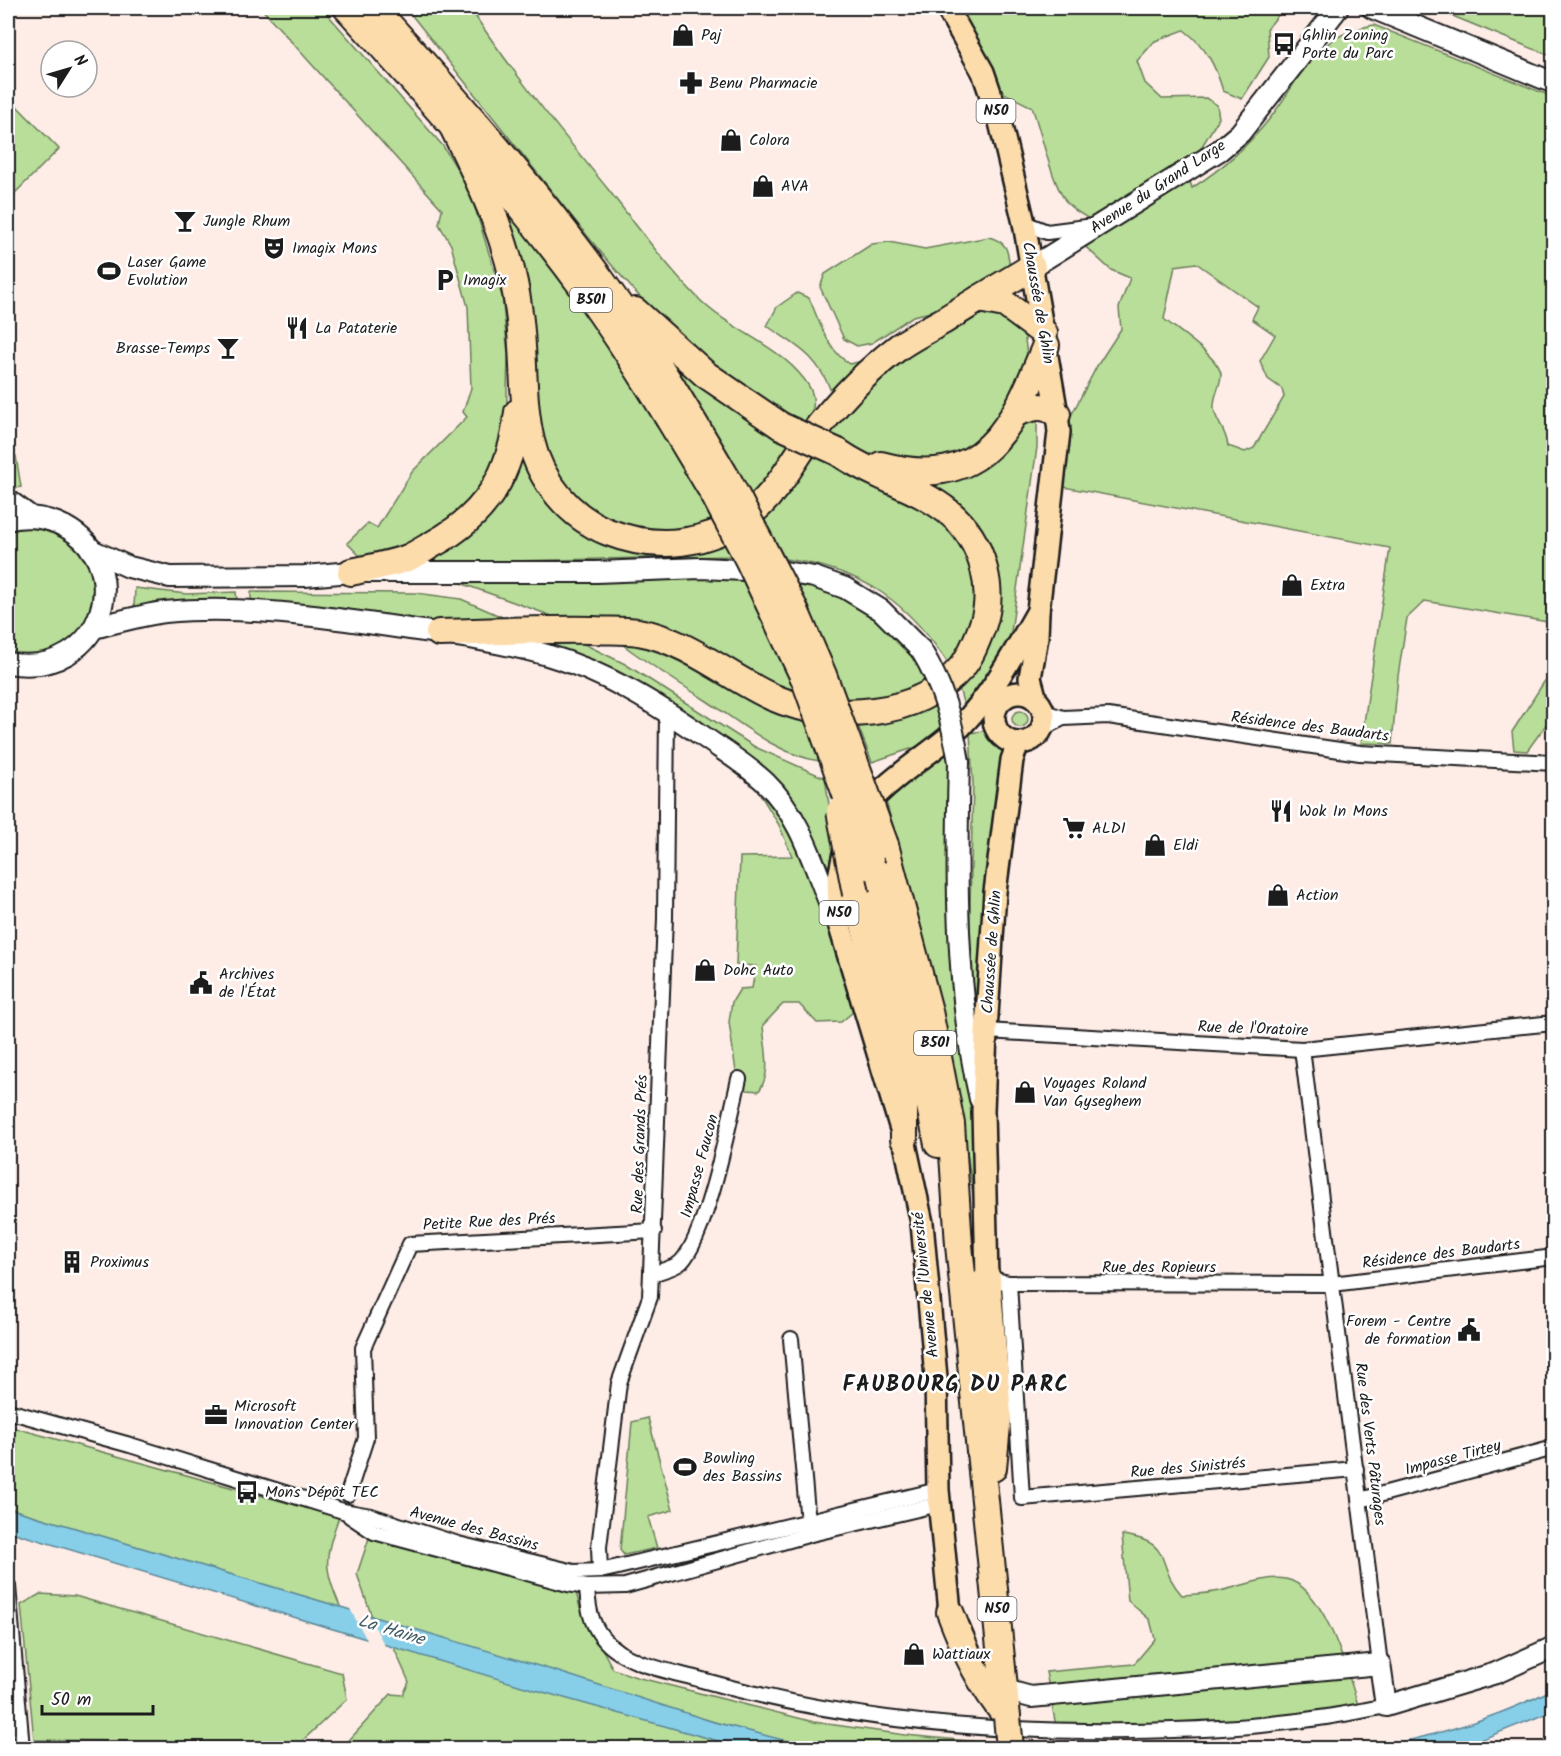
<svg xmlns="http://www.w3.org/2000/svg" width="1561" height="1756" font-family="Kalam,sans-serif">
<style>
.green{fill:#b8de99;stroke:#6a7d5a;stroke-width:1.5;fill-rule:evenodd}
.water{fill:#87cee8;stroke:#5c8796;stroke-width:1.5}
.pier{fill:#feece7}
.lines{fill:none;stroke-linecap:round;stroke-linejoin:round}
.street-casing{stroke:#1c1c1c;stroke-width:18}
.secondary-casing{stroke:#1c1c1c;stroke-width:24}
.primary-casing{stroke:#1c1c1c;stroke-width:26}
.highway-casing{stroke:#1c1c1c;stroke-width:30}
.street{stroke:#fff;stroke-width:14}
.secondary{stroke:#fff;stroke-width:20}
.primary{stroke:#fddcac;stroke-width:21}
.highway{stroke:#fddcac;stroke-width:26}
.secondary-bridge-casing{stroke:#1c1c1c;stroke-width:24;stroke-linecap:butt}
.highway-bridge-casing{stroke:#1c1c1c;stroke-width:30;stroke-linecap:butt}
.secondary-bridge{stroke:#fff;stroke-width:20}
.highway-bridge{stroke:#fddcac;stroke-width:26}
.labels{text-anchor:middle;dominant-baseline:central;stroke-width:5;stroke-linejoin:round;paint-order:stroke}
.shield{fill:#fff;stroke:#606060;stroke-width:1.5}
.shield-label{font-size:15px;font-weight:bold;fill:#1c1c1c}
.poi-label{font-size:16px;fill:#1c1c1c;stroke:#fff;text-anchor:start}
.street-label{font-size:16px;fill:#1c1c1c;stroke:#fff}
.water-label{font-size:18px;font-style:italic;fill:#415a63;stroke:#fff}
.district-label{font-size:22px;font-weight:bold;letter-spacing:1.5px;fill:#1c1c1c;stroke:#fff}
</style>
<rect width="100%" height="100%" fill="#feece7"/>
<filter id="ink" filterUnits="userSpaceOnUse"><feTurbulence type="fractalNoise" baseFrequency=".0167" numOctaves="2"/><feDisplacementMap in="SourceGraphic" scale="12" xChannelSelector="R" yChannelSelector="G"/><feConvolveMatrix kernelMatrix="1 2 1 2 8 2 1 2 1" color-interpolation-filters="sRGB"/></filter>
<g filter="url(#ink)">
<g class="green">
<polygon points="261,8 322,8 443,146 469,188 502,296 508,354 506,430 485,484 455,517 407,544 360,556 347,543 368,523 377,528 412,472 467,417 463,412 471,388 468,307 451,245 439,224 442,209"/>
<path d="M406,8H470C511,71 559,129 607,188C637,226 666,266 700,300C730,330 777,344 804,379C816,394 817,409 805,424C692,371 617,274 542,179C496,121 451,64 406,8Z"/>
<path d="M974,8H1284L1267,29L1269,57L1242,99L1223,91C1215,64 1206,47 1184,30L1155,41L1137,61L1145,83L1162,99L1206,98L1217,105L1219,118L1187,171L1192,188C1224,167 1247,147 1271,117C1304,74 1313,35 1374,25L1553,97V636L1548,622L1425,601L1407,618L1398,676L1392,744L1361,743L1390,548L1053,485L1059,439L1097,366L1121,329L1119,308L1130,278L1111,270L1077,239L1099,225C1089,218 1075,212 1068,204C1052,186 1041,131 1032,107L988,85L957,23ZM1196,263L1258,307L1252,319L1275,335L1260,361L1268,379L1282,389L1284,397L1254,448L1245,452L1228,446C1226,428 1215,422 1214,408C1213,397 1220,387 1221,376C1222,359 1177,330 1164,319L1175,266Z"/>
<polygon points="1433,8 1553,8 1553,57"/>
<polygon points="8,97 59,149 8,200"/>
<path d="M506,205C586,304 657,413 716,526L641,534L593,513L565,489L551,465L540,433L502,209Z"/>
<path d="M989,237C1007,242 1008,250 1010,268L944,309L913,316L872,343L857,346L844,339L820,287L825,274L872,244L889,242L925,249Z"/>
<path d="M797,293L809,298C819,320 828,352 850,364L866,360L832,393C816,354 799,348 767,326L777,307Z"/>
<polygon points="993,310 1024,332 1027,355 1016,396 977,447 923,465 875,457 826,433 848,402 901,358 979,312"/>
<polygon points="665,352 795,444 753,499"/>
<path d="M1037,416V447L1010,639L1002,665L965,710L959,688C972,671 979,655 986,635C1005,585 1004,563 971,520C958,503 951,495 932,484L960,476L1028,417Z"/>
<path d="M810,451L916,497L966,539L980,606L951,668C909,602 863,569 785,559L762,515Z"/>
<polygon points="525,452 575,522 723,538 732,556 423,563 517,453"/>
<polygon points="8,453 16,456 21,487 8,489"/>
<path d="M30,527C143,543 87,686 8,650V531Z"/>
<polygon points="743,575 799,701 737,672 566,621 452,580"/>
<polygon points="797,584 825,587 853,599 902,635 932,685 850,707"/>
<polygon points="135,588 187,594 236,592 237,601 153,603 134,608"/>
<polygon points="251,592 416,593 461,599 516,623 472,626 357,611 251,602"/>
<polygon points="576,640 625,664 755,747 825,778 836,851 831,873 810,827 770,776 541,646 540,641"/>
<path d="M619,642C671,650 704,676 750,700C767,709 787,715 806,721L819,761C777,754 742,724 707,701C677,682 647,663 619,642Z"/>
<polygon points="1553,673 1553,715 1527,751 1514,750 1512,732 1544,682"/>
<polygon points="939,701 946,727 925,744 872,762 857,723"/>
<circle cx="1020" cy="719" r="8"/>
<path d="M989,730L1005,755C988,848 981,936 979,1030H973L969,948L973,784L970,733Z"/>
<path d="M950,748L956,983L980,1194V1256C965,1102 931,950 886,802Z"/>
<path d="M760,794C816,850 832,937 853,1012L841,1022L817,1023L799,1004H783L763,1025C764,1047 773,1071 759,1091L747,1090L737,1079L729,1022L732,1002L740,989L752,988L756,966L736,965L740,857L792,856L779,825Z"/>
<polygon points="648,1418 673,1510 648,1517 657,1548 624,1555 620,1550 632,1422"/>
<path d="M8,1426L339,1517C324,1556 323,1569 341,1608L8,1508Z"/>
<polygon points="370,1535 576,1592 580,1608 613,1669 636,1677 814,1722 905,1735 980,1742 981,1748 803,1746 714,1722 372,1617 357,1574"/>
<path d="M1122,1535C1176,1542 1154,1565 1182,1595C1192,1594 1203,1594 1214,1592C1236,1589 1264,1575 1286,1579C1326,1587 1349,1678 1360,1711L1326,1717L1057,1732L1046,1672L1134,1664L1155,1639L1150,1620L1128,1601Z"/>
<polygon points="40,1594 75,1596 342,1673 347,1699 300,1743 34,1740 21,1605"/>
<polygon points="393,1646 743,1748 342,1748 391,1694 403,1695 409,1682"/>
</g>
<g class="water">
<polygon points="8,1508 559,1672 714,1722 814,1748 743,1748 525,1687 8,1531"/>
<path d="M1553,1689V1711L1460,1748H1376C1436,1735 1498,1718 1553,1689Z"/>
</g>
<polygon class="pier" points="349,1607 367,1612 386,1648 368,1642"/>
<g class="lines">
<g class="street-casing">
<g id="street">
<polyline points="1024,223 1047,232 1094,226"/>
<polyline points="1044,712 1063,718"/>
<polyline points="1043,728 1063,718 1108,716 1360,753 1554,763"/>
<polyline points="986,1031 1302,1049 1553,1023"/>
<polyline points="1302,1049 1380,1664"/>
<path d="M652,1274C660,1271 675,1268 681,1262C707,1236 730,1118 739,1079"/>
<polyline points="987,1278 1009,1283 1332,1284 1554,1257"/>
<polyline points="1009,1283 1022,1498 1356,1469"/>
<polyline points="791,1339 808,1522"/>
<polyline points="8,1411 130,1445 343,1511 371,1516 458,1544 574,1572 600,1571 618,1567 938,1490"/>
<polyline points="348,1494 366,1438 363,1348 410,1244 654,1231"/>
<polyline points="1360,1500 1554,1448"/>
<polyline points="350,1516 374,1532 568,1584 587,1587 625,1586 811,1534 939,1504"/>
<polyline points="600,1571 599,1547 619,1383 650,1297 665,918 667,712"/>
<polyline points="8,1586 22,1748"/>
<path d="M587,1587C588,1606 590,1623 603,1638C624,1665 671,1671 702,1680C841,1720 985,1733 1129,1731C1218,1730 1299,1725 1386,1706"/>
</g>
</g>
<g class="secondary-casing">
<g id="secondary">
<polyline points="1372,8 1554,83"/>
<polyline points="1032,267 1220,150 1240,133 1338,8"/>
<polyline points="8,500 31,517"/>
<path d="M8,520C23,515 42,517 57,523C141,558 104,681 8,663"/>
<polyline points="91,550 129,567 170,577 305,576 351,572 596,572 701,568 785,572 814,577 845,588 881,610 921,650"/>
<path d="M94,628C117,622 141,615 165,612C241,605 320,616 396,627C446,634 499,641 547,655C606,672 658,705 707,739C727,753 748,766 766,783C806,822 816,878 840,927"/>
<path d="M959,762C956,874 955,990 980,1099"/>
<polyline points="1005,1690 1031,1697 1380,1664 1386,1706 1496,1673 1554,1647"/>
</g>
</g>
<g class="primary-casing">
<g id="primary">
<polyline points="947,8 983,72 1000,122 1024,223 1057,414 1059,432 1038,611 1037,637 1030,678 1036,700"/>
<circle cx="1019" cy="718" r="25"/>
<path d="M861,815C879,783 934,753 961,726C993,693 1015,651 1038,611"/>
<polyline points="845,848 838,882 840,927 904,1139 922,1223 936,1377 938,1490 950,1612"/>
<polyline points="987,1278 983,1111 986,1031 995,892 1012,760 1018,743"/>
</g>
</g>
<g class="highway-casing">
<g id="highway">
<path d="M347,8C430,99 513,192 586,292C632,356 672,423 712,491"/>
<path d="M374,8C453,96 532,185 602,281C648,345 689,414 729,482"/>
<path d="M451,123C481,184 511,244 519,313C525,355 521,399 531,441C540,481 570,517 608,532C669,556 736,540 776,487C791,468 803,445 819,426C841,398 871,368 900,346C913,337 929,329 943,321C972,303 1002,285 1032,267"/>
<polyline points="979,299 1005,304 1044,333"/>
<polyline points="635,311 705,374 781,426"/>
<path d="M1018,412C1033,407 1044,403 1057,414"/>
<path d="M881,465C985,493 1013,426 1046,345"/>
<path d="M351,572C369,568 387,565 405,559C414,556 424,549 433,544C488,514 511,473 518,412"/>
<path d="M439,633C490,632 541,629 593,630C608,631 623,630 638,632C687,640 728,677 772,697C832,723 917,719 962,667C971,656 977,640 982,627C989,608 989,588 984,569C965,492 893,491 838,452"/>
<polyline points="885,845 929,1011 951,1124 959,1245 1007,1717"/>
<polyline points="872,867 911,1016 938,1144"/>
<polyline points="856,894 896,1047 904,1092 904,1139"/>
<polyline points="987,1278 998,1414 993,1468"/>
<path d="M950,1612C965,1651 980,1685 1007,1717"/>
</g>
</g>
<use href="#street" class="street"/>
<use href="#secondary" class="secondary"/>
<use href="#primary" class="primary"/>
<use href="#highway" class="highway"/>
<g class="secondary-bridge-casing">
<path id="secondary-bridge" d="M921,650C943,686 952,721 959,762"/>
</g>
<g class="highway-bridge-casing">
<g id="highway-bridge">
<polyline points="781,426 838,452"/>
<polyline points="729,482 794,608 823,675 885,845"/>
<polyline points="712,491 749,561 805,680 872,867"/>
<polyline points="840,811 856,894"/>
<polyline points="1007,1717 1010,1748"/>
</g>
</g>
<use href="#secondary-bridge" class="secondary-bridge"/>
<use href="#highway-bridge" class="highway-bridge"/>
</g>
</g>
<defs>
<g id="shop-bare" transform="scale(1.8)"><path d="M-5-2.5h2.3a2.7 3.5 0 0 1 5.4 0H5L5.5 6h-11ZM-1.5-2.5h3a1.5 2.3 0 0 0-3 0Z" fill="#1c1c1c" stroke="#fff" stroke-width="2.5" paint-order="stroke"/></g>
<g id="bus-bare" transform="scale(1.8)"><path d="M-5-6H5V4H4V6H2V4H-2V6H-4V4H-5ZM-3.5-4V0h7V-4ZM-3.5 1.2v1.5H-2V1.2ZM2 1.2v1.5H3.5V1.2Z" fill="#1c1c1c" stroke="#fff" stroke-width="2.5" paint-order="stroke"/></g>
<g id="pharmacy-bare" transform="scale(1.8)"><path d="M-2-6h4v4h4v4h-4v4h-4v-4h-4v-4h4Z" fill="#1c1c1c" stroke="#fff" stroke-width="2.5" paint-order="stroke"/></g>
<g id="bar-bare" transform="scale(1.8)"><path d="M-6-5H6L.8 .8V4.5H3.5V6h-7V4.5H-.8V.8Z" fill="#1c1c1c" stroke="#fff" stroke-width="2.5" paint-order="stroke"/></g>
<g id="theatre-bare" transform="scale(1.8)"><path d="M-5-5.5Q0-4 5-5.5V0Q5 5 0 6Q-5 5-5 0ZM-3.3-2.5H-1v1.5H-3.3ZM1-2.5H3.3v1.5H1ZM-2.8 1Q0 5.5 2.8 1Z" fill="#1c1c1c" stroke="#fff" stroke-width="2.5" paint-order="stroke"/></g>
<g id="stadium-bare" transform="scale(1.8)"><path d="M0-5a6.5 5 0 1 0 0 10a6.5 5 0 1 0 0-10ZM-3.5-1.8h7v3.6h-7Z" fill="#1c1c1c" stroke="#fff" stroke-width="2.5" paint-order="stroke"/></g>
<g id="parking-bare" transform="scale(1.8)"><path d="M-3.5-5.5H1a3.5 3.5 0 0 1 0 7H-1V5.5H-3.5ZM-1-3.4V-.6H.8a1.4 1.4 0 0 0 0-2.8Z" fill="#1c1c1c" stroke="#fff" stroke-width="2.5" paint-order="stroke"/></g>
<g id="restaurant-bare" transform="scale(1.8)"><path d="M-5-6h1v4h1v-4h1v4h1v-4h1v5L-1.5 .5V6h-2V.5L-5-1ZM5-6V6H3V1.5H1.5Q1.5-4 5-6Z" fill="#1c1c1c" stroke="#fff" stroke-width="2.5" paint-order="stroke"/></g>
<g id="supermarket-bare" transform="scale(1.8)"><path d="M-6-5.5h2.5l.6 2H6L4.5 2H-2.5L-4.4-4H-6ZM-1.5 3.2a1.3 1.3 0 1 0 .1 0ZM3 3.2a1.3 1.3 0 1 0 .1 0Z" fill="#1c1c1c" stroke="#fff" stroke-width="2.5" paint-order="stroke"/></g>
<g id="civic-bare" transform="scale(1.8)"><path d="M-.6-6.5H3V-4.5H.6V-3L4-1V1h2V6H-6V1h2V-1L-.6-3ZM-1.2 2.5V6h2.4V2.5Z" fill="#1c1c1c" stroke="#fff" stroke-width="2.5" paint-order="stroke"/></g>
<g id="building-bare" transform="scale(1.8)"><path d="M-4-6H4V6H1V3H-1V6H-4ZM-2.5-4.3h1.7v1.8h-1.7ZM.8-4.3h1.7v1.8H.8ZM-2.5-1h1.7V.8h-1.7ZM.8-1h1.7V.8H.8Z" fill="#1c1c1c" stroke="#fff" stroke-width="2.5" paint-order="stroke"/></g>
<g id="office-bare" transform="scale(1.8)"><path d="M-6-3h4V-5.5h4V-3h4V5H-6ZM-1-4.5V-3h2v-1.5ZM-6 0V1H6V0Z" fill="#1c1c1c" stroke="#fff" stroke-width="2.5" paint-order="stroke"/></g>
</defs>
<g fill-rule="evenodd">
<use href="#shop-bare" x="683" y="35"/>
<use href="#bus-bare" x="1284" y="44"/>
<use href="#pharmacy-bare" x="691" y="83"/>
<use href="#shop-bare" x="731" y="140"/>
<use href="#shop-bare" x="763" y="186"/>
<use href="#bar-bare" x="185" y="221"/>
<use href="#theatre-bare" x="274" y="248"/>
<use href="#stadium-bare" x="109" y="271"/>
<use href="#parking-bare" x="445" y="280"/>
<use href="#restaurant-bare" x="297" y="328"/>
<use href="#bar-bare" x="228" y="348"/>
<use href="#shop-bare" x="1292" y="585"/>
<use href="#restaurant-bare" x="1281" y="811"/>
<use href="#supermarket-bare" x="1074" y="828"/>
<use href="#shop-bare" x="1155" y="845"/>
<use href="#shop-bare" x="1278" y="895"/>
<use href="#shop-bare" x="705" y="970"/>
<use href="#civic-bare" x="201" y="983"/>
<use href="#shop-bare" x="1025" y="1092"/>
<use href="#building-bare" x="72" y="1262"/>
<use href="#civic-bare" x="1469" y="1330"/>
<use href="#office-bare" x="216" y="1415"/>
<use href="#stadium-bare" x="685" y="1467"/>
<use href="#bus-bare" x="247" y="1492"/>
<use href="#shop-bare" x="914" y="1654"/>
</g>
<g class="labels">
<g class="shield">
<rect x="976.5" y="99" width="39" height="24" rx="4.5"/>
<rect x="570" y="288" width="42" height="24" rx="4.5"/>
<rect x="819.5" y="901" width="39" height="24" rx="4.5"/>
<rect x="914" y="1031" width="42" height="24" rx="4.5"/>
<rect x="977.5" y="1597" width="39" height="24" rx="4.5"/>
</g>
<g class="shield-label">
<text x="996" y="111">N50</text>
<text x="591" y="300">B501</text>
<text x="839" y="913">N50</text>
<text x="935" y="1043">B501</text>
<text x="997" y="1609">N50</text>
</g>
<g class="poi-label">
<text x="701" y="35">Paj</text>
<text x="1302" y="35">Ghlin Zoning<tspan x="1302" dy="18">Porte du Parc</tspan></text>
<text x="709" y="83">Benu Pharmacie</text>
<text x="749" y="140">Colora</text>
<text x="781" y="186">AVA</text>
<text x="203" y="221">Jungle Rhum</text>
<text x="292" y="248">Imagix Mons</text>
<text x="127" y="262">Laser Game<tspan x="127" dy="18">Evolution</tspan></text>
<text x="463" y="280">Imagix</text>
<text x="315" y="328">La Pataterie</text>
<text x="210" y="348" text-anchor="end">Brasse-Temps</text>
<text x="1310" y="585">Extra</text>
<text x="1299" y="811">Wok In Mons</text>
<text x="1092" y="828">ALDI</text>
<text x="1173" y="845">Eldi</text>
<text x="1296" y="895">Action</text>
<text x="723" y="970">Dohc Auto</text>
<text x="219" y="974">Archives<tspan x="219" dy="18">de l'État</tspan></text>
<text x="1043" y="1083">Voyages Roland<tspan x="1043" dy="18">Van Gyseghem</tspan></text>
<text x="90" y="1262">Proximus</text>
<text x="1451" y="1321" text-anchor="end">Forem - Centre<tspan x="1451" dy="18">de formation</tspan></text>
<text x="234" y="1406">Microsoft<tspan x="234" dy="18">Innovation Center</tspan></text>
<text x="703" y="1458">Bowling<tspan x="703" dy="18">des Bassins</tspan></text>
<text x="265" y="1492">Mons Dépôt TEC</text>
<text x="932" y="1654">Wattiaux</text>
</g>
<g class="street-label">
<text transform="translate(1158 187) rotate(-33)">Avenue du Grand Large</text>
<text transform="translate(1038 303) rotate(80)">Chaussée de Ghlin</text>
<text transform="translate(1310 727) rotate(7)">Résidence des Baudarts</text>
<text transform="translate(992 952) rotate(-86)">Chaussée de Ghlin</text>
<text transform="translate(1253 1029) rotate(2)">Rue de l'Oratoire</text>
<text transform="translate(640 1144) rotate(-88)">Rue des Grands Prés</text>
<text transform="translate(700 1166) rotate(-75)">Impasse Faucon</text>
<text transform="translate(489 1222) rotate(-3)">Petite Rue des Prés</text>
<text transform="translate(1441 1254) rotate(-7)">Résidence des Baudarts</text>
<text x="1159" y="1267">Rue des Ropieurs</text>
<text transform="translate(926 1285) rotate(-96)">Avenue de l'Université</text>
<text transform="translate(1370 1444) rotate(83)">Rue des Verts Pâturages</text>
<text transform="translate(1453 1458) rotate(-15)">Impasse Tirtey</text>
<text transform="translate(1188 1468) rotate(-5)">Rue des Sinistrés</text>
<text transform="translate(474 1529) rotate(15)">Avenue des Bassins</text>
</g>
<g class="water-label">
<text transform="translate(391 1631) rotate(17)">La Haine</text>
</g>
<g class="district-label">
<text x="956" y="1385">FAUBOURG DU PARC</text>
</g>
</g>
<rect width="1561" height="1756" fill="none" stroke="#fff" stroke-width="30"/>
<rect x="15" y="15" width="1531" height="1726" fill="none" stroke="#1c1c1c" stroke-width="2" filter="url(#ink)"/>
<g transform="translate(69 69) rotate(53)"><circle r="28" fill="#ffffff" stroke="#a4a4a4" stroke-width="1.5"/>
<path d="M0-4.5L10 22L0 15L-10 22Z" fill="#1c1c1c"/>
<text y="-9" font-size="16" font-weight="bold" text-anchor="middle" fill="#1c1c1c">N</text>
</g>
<path d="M42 1705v9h111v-9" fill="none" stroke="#1c1c1c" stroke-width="3"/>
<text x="51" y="1705" font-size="18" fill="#1c1c1c" stroke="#ffffff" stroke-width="4.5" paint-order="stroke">50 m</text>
</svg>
